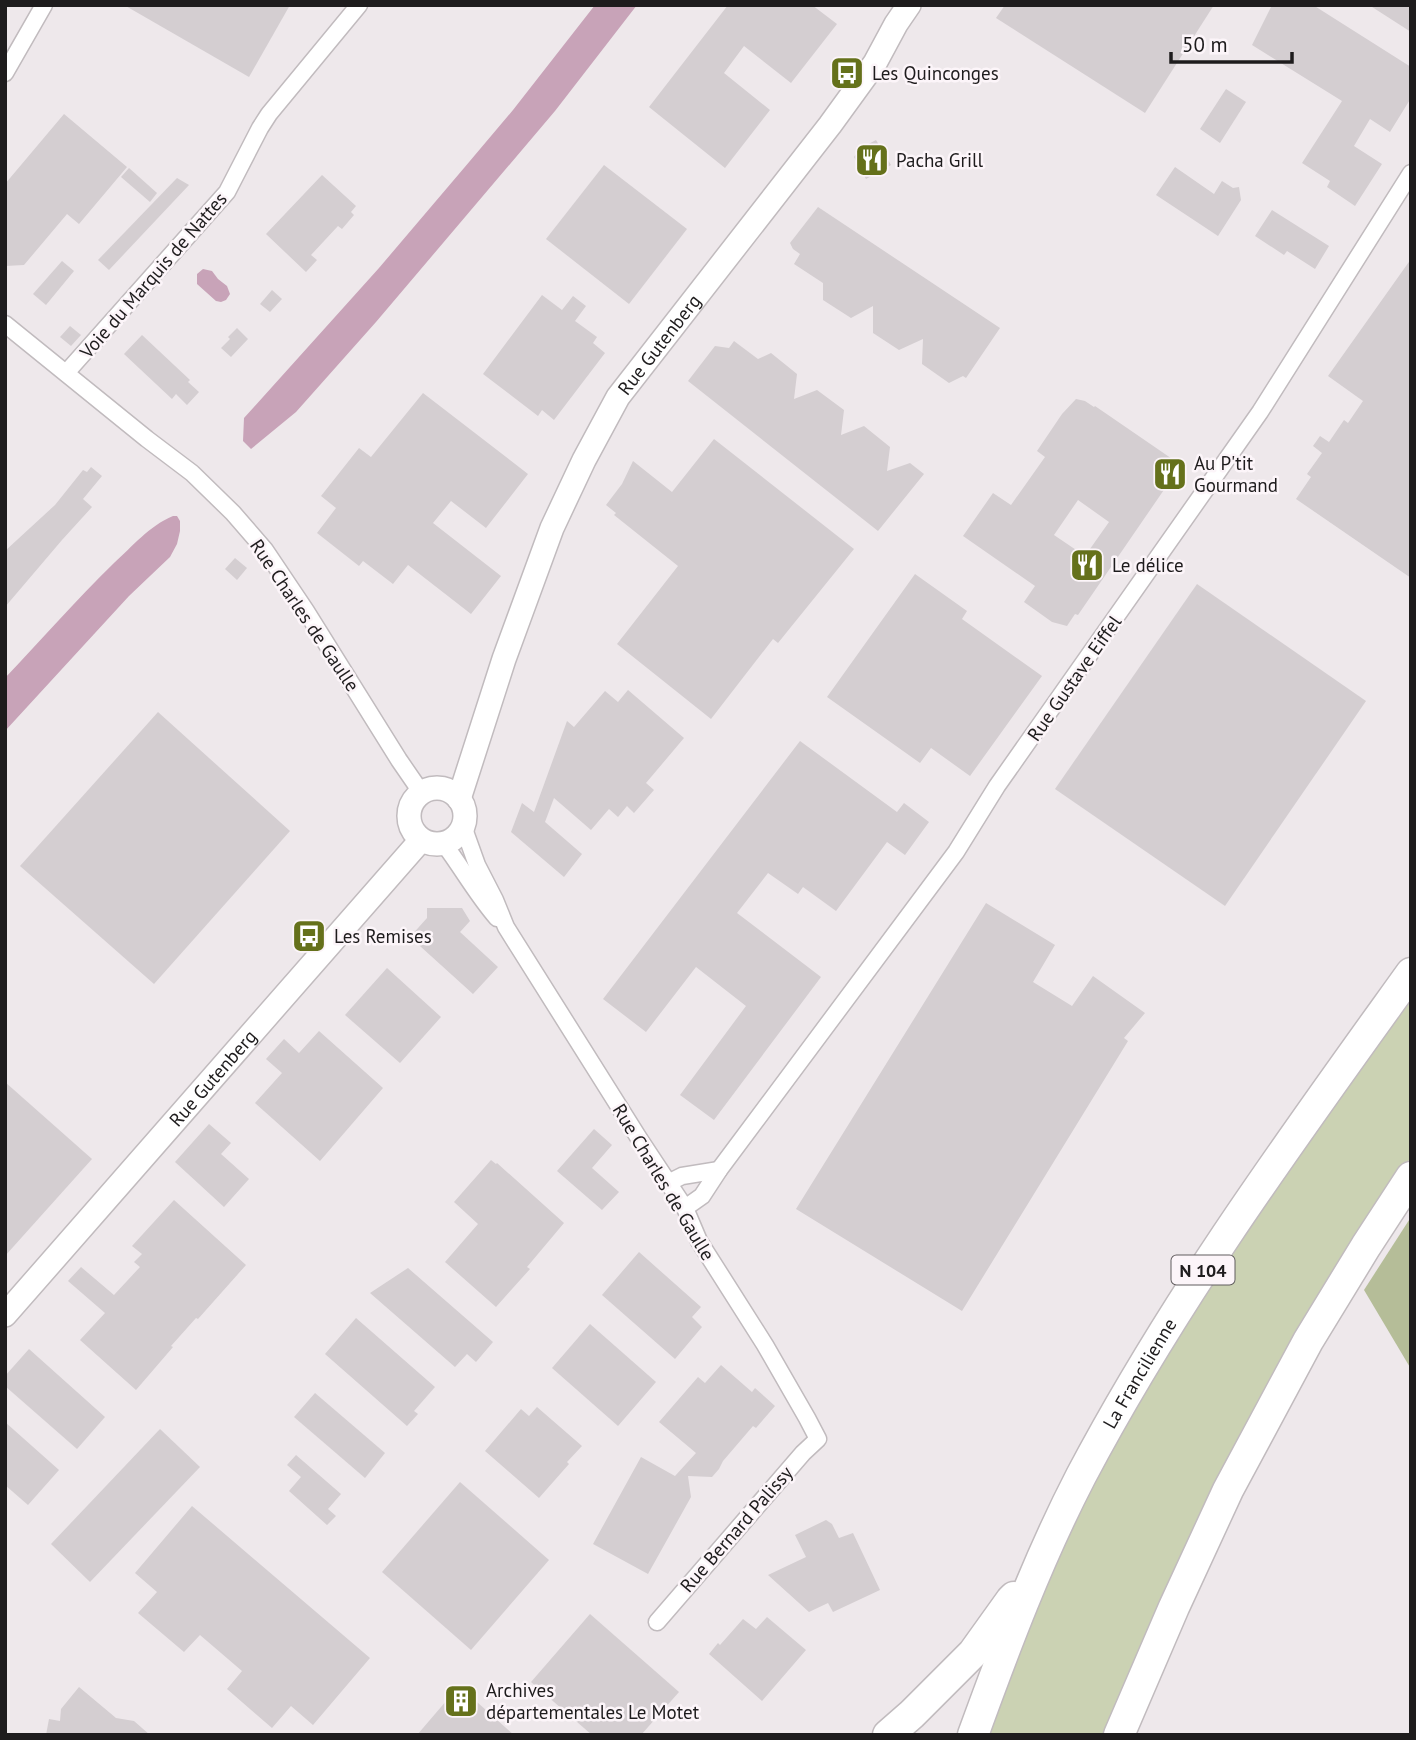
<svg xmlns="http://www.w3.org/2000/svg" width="1416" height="1740" font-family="'PT Sans',sans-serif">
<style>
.green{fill:#cbd2b3}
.forest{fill:#b5bd98}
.water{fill:#c8a3b8}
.building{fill:#d4ced1;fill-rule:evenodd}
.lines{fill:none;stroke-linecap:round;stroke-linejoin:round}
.street-casing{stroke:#c1bbbe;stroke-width:19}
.secondary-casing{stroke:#c1bbbe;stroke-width:26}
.highway-casing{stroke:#c1bbbe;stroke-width:33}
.street{stroke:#fff;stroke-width:16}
.secondary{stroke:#fff;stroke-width:23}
.highway{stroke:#fff;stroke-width:30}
.labels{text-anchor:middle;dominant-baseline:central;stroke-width:5;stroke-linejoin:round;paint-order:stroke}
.shield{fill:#fcf5f9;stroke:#615d5f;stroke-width:2}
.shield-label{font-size:18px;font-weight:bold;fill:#1e1c1d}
.poi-label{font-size:19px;fill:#1e1c1d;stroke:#fcf5f9;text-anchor:start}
.street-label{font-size:19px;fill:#1e1c1d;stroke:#fcf5f9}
</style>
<rect width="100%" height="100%" fill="#eee8eb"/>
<polygon class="green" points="1411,989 1411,1157 1336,1271 1112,1735 984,1735 1025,1621 1139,1392 1230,1246"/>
<polygon class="forest" points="1411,1217 1411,1369 1364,1290"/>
<g class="water">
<polygon points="595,5 637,5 555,111 376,322 296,412 251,449 243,441 244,418 379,268 464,168 513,110"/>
<polygon points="203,269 212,271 218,279 227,286 230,294 226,300 221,302 216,301 197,284 197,274"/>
<path d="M173,516H177L180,521V531L177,544L170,557L129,596L5,731V678C41,640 76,600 114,563C133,546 149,526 173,516Z"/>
</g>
<g class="building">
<polygon points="124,5 290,5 249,77"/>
<polygon points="728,5 812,5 837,24 791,83 744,46 724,73 770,110 725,168 649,107"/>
<polygon points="1005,5 1214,5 1145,113 996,18"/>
<polygon points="1272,5 1313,5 1411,67 1411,98 1390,132 1370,119 1354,146 1382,164 1355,206 1327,187 1330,181 1302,163 1342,101 1252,45"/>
<polygon points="1369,5 1411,5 1411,32"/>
<polygon points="1226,89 1246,102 1220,143 1200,129"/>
<polygon points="64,114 127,167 79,224 67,214 24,265 5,266 5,184"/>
<polygon points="876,140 891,165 866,179 854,157 861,148"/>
<polygon points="604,165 687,229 629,304 546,239"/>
<polygon points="1175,167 1214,194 1222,181 1233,188 1239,187 1241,200 1218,236 1156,195"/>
<polygon points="129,168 157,193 150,202 121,177"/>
<polygon points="322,175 356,206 351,212 354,215 342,229 338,226 311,255 317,260 306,272 266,234"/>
<polygon points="177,178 189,185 109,270 98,260"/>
<polygon points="818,207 1000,328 966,378 963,376 949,383 922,364 923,339 899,350 873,333 873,306 851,318 823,300 823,283 794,264 800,254 793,249 790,243"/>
<polygon points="1272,210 1329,246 1315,269 1287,251 1284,255 1255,236"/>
<polygon points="1411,259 1411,578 1296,499 1311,477 1307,474 1322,453 1313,446 1320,436 1329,442 1344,420 1348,423 1363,401 1328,376"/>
<polygon points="62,261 74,271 46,305 33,294"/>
<polygon points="272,290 282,299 270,312 260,304"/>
<polygon points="542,295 562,310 573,296 586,306 575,321 597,337 593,343 605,353 554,420 542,410 538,416 483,374"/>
<polygon points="70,326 81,335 71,346 60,337"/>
<polygon points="237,328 248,339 231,357 221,348 230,339 228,337"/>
<polygon points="142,335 190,380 188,382 199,392 187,405 176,394 172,399 124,354"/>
<polygon points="734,341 758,359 771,353 797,374 794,399 817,390 844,410 841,435 864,426 890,447 887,471 910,463 924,474 878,531 688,381 715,346 729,348"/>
<polygon points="423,393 528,474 486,528 451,501 433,523 501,576 471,614 408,565 393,584 363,561 359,566 317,533 336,508 321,496 359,448 371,457"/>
<path d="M1076,399L1085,401L1094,407L1095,406L1181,465L1078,615L1075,614L1067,626L1052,622L1024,602L1035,586L963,536L993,493L1011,505L1045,457L1037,451L1062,414ZM1078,500L1109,522L1085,556L1054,535Z"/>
<polygon points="714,439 854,549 778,643 773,639 711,719 617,644 678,566 614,515 616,513 606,505 622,484 633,461 672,492"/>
<polygon points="91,467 102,476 83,499 92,507 62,540 5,607 5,551 55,505 83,470 87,472"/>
<polygon points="235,558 247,568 237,580 225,569"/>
<polygon points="915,574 967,611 962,619 1042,676 970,776 931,748 920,763 827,697"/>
<polygon points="1197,584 1366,701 1225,906 1055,789"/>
<polygon points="628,690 684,738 646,783 654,790 634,813 627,806 618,817 609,809 591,830 554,798 545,822 582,854 564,877 511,832 522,803 534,812 567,721 574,727 605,691 618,702"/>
<polygon points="158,712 290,831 154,984 20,866"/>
<polygon points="800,741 897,812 904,803 929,822 905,855 887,842 836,911 803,887 798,894 768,873 737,913 821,977 714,1120 680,1095 746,1006 696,967 646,1032 603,999"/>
<polygon points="986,903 1055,945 1033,982 1072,1006 1093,976 1145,1013 1124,1038 1128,1041 962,1311 796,1209"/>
<polygon points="427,908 462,908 470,921 460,932 498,967 473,994 410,937 427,918"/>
<polygon points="387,968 441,1017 400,1063 345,1015"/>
<polygon points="319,1031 383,1088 320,1161 255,1103 282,1073 266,1059 284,1039 299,1053"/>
<polygon points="5,1082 92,1159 5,1256"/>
<polygon points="209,1124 231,1143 221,1154 249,1179 224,1207 175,1162"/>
<polygon points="594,1129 612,1145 592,1168 619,1192 602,1210 557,1171"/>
<polygon points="491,1160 496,1164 497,1163 564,1223 527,1267 530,1269 496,1307 445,1262 478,1224 454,1202"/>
<polygon points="174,1200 246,1265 198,1319 196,1318 171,1346 173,1347 136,1390 80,1340 105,1313 68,1281 81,1267 114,1295 140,1267 134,1262 142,1254 132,1246"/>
<polygon points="639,1252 701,1307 692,1317 702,1327 675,1359 602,1295"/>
<polygon points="408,1268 493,1342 476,1362 467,1354 455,1367 370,1293"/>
<polygon points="356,1318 435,1387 414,1411 418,1414 407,1426 325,1354"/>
<polygon points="590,1324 656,1382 618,1426 552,1368"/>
<polygon points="29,1349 105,1417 77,1449 5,1386 5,1376"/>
<polygon points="721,1365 752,1392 755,1388 775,1406 756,1428 753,1426 723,1461 719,1469 712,1477 688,1476 691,1497 648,1574 593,1544 641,1457 675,1476 696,1453 659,1422 698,1377 705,1383"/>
<polygon points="315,1393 385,1453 365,1478 294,1417"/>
<polygon points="537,1407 582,1446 567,1462 569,1464 539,1498 485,1451 521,1409 529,1416"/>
<polygon points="5,1422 59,1470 28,1505 5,1485"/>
<polygon points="160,1429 200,1467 90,1582 51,1544"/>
<polygon points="296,1455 341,1494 328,1509 336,1516 327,1525 289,1491 301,1477 287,1465"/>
<polygon points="460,1482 549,1560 471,1650 382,1572"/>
<polygon points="192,1506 370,1658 313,1725 291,1706 272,1728 227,1689 242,1671 200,1635 184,1652 138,1613 157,1592 135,1573"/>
<polygon points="826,1520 832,1524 839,1538 853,1533 880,1590 833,1612 828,1603 809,1612 768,1575 806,1557 795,1535"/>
<polygon points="590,1614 679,1692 641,1735 592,1735 531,1682"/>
<polygon points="767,1617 806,1650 762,1701 709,1654 718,1643 720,1645 743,1619 756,1629"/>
<polygon points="459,1686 514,1735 417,1735"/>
<polygon points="79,1687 116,1718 134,1721 150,1735 46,1735 49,1719 60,1721 61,1709"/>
</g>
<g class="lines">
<g class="street-casing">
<g id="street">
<polyline points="5,73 44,5"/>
<polyline points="5,324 147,439 192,473 233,513 265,550 306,611 399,760 421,792"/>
<polyline points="66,373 227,192 260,128 269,114 359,5"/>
<polyline points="463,826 477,865 495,900 506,927 640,1140 685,1208 699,1241 765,1345 807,1418 818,1439 803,1453 657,1622"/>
<path d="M444,844C462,868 477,895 497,918"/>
<polyline points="668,1183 682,1176 719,1170"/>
<polyline points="685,1208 702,1196 719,1170 956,852 997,786 1260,412 1411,173"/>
</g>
</g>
<g class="secondary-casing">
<g id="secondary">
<circle cx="437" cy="816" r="28"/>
<path id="s1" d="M459,799L504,659L552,528L584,460L618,397L830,125L875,63L896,24L909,5"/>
<path id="s2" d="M5,1315L421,840"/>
</g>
</g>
<g class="highway-casing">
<g id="highway">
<polyline points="888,1735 912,1714 973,1653 1011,1600 1014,1597"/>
<path id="s3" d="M973,1735C1005,1647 1038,1559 1081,1476C1175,1298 1294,1136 1411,973"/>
<polyline points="1119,1735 1174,1607 1228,1490 1308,1341 1366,1246 1411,1177"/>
</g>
</g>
<use href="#street" class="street"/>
<use href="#secondary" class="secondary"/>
<use href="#highway" class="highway"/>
</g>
<defs>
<g id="bus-square" transform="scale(1.75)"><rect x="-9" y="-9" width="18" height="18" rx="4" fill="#65711b" stroke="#fcf5f9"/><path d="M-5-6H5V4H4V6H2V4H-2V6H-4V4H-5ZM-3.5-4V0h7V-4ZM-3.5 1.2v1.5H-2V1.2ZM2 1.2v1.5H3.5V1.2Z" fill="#fff"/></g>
<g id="restaurant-square" transform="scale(1.75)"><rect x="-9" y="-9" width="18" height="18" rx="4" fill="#65711b" stroke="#fcf5f9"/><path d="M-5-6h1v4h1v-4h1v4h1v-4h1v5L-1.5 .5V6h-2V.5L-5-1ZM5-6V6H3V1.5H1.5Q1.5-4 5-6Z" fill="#fff"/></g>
<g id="building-square" transform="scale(1.75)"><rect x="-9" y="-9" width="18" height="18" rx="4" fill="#65711b" stroke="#fcf5f9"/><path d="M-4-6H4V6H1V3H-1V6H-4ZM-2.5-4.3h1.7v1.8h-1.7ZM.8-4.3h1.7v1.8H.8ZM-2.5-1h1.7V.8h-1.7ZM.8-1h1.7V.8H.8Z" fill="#fff"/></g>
</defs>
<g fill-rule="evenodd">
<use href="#bus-square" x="847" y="73"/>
<use href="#restaurant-square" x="872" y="160"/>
<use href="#restaurant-square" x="1170" y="474"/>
<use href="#restaurant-square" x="1087" y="565"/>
<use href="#bus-square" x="309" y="936"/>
<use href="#building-square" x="461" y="1701"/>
</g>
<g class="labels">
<rect class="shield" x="1171.5" y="1255.5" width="63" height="29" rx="5"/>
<g class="shield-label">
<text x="1203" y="1270">N 104</text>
</g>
<g class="poi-label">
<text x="872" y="73">Les Quinconges</text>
<text x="896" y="160">Pacha Grill</text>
<text x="1194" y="463">Au P'tit<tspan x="1194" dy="22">Gourmand</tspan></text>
<text x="1112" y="565">Le délice</text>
<text x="334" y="936">Les Remises</text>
<text x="486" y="1690">Archives<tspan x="486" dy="22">départementales Le Motet</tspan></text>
</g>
<g class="street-label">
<text transform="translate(153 275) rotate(-49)">Voie du Marquis de Nattes</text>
<text stroke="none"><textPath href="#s1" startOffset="500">Rue Gutenberg</textPath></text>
<text transform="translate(305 615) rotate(56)">Rue Charles de Gaulle</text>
<text transform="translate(1074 678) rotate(-55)">Rue Gustave Eiffel</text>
<text stroke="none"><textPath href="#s2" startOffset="315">Rue Gutenberg</textPath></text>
<text transform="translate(664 1182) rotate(59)">Rue Charles de Gaulle</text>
<text stroke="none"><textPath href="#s3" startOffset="399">La Francilienne</textPath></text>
<text transform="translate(736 1529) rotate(-49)">Rue Bernard Palissy</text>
</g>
</g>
<rect width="1416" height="1740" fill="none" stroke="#1e1c1d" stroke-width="14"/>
<path d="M1171 52v10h121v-10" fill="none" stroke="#1e1c1d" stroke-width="3.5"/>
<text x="1182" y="52" font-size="21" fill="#1e1c1d" stroke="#fcf5f9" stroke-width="5" paint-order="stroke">50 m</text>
</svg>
